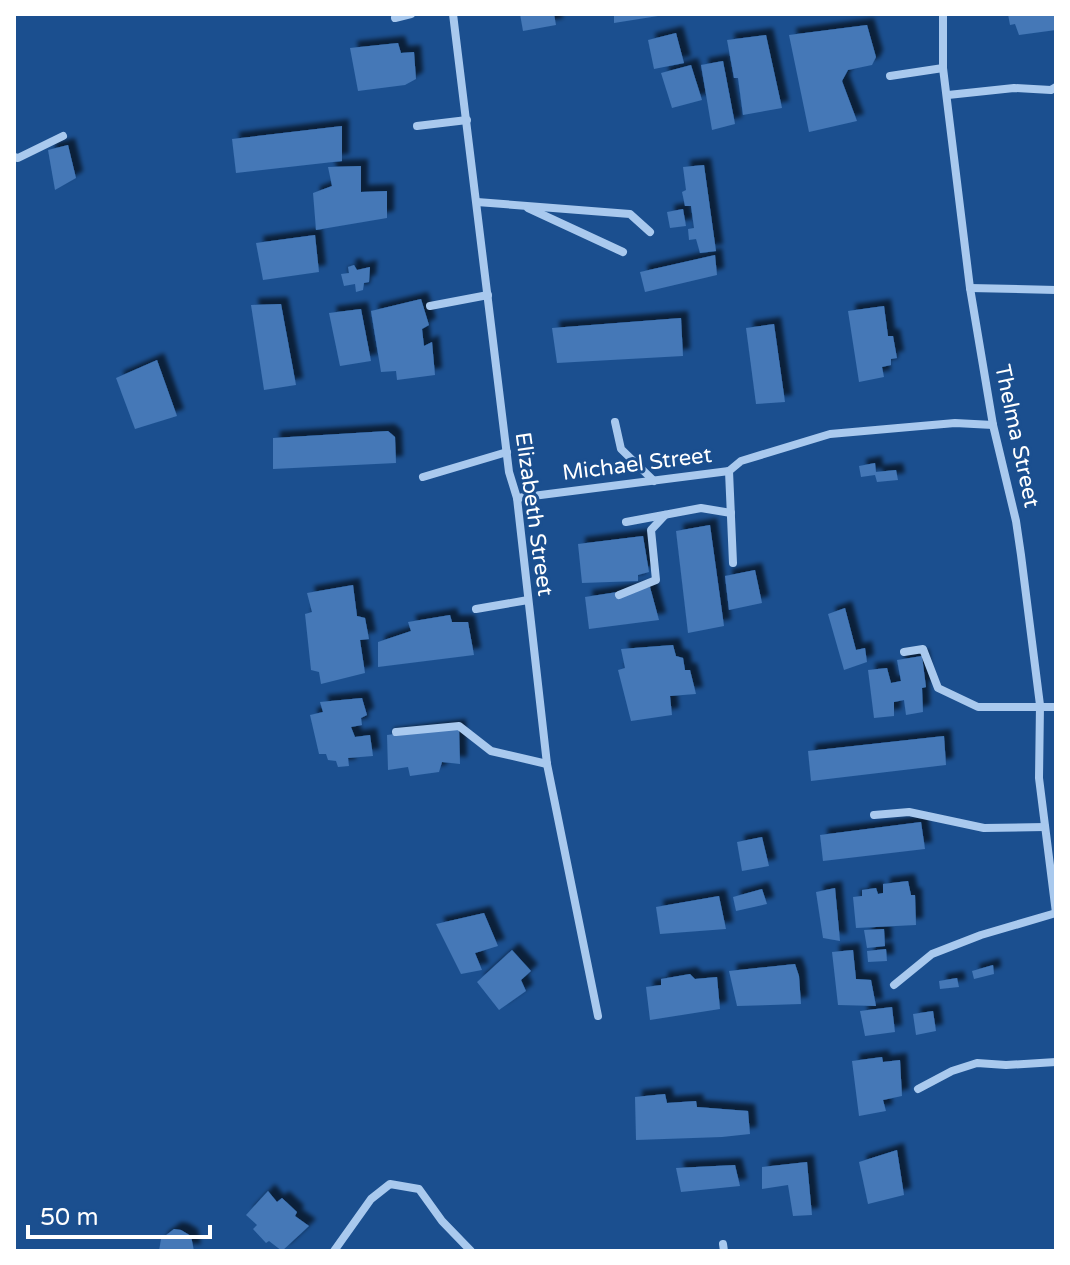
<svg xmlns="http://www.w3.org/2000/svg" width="1070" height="1265" font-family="'Varela Round',sans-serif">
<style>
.building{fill:#4478b7;filter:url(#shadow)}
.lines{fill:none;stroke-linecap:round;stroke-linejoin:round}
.street{stroke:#a9c9ee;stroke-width:8}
.labels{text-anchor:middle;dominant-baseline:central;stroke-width:6;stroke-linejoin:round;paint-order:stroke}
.street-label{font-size:22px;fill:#fff;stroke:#1b4f8f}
</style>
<defs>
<filter id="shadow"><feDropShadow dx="7" dy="-7" stdDeviation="2" flood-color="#0009"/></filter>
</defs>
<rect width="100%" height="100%" fill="#1b4f8f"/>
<g class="building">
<polygon points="520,14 554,14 556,25 523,31"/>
<polygon points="614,14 658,14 658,16 614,23"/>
<polygon points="1008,14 1056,14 1056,30 1019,35 1015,24 1010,25"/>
<polygon points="867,25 876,57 872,65 848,70 842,81 857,121 809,132 789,35"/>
<polygon points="676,33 684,63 654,69 648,40"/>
<polygon points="766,35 782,108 743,115 738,78 734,78 727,40"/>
<polygon points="398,43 401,53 414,52 416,79 405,85 358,91 350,48"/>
<polygon points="723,61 735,124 712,130 701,65"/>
<polygon points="691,65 702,100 672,108 661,73"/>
<polygon points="342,126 342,161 236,173 232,139"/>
<polygon points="68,145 76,178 55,190 48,150"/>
<polygon points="704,165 716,251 700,253 696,239 689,240 688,229 694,228 691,206 685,206 682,192 686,190 683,167"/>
<polygon points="361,166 361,192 387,191 387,218 316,230 313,193 332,186 328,167"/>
<polygon points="683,209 686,226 670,228 667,212"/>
<polygon points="315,235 319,272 263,280 256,243"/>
<polygon points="715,255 717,275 645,292 640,272"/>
<polygon points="354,265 357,270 370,267 369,282 364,283 363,290 356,292 355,284 344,286 341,274 349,273 348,267"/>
<polygon points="421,299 429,325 422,329 424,346 432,342 435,375 397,380 396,371 381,372 371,311"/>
<polygon points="281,304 296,385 264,390 251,305"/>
<polygon points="884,306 888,336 893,336 897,358 891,359 891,365 882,367 884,377 859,382 848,311"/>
<polygon points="361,309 371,361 340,366 329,313"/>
<polygon points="681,318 683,356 557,363 552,328"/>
<polygon points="774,324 785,402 756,404 746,328"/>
<polygon points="157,360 177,416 135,429 116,378"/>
<polygon points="388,431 395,437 396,463 273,469 273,438"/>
<polygon points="875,463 876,472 896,470 898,480 877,482 875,475 861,477 859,466"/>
<polygon points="710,525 724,626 688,633 676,531"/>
<polygon points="643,536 649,572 638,575 638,581 582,583 578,544"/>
<polygon points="755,570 762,603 729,610 725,576"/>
<polygon points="353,585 357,616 365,618 369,639 360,640 365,673 321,684 319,672 311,670 305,614 312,612 307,593"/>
<polygon points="650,587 659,620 589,629 585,597"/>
<polygon points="845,608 856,650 865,648 867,662 844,670 828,614"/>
<polygon points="450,615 452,622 468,622 474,655 378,667 378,642 411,631 408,622"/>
<polygon points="673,645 676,656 683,658 685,670 690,670 696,694 670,696 672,715 631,721 618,670 625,668 621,649"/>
<polygon points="922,656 926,687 922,688 923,712 906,715 904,700 894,702 894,716 874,718 868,670 887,668 891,683 901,681 897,660"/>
<polygon points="362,698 367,715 361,718 362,725 351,727 355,737 370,735 373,756 348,758 349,766 338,767 336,761 328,760 326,754 319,754 310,715 323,712 320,702"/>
<polygon points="459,726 460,764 442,762 439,772 410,776 408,767 388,770 387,735"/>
<polygon points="944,736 946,765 811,781 808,751"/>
<polygon points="921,822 925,849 823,861 820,835"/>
<polygon points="762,837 769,866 742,871 737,842"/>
<polygon points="908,881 911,895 915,895 916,925 856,928 853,897 862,896 862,890 876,888 878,894 883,893 883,884"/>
<polygon points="835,888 840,941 823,938 816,892"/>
<polygon points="762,889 767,904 736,911 733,897"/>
<polygon points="719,896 726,929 660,934 656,907"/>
<polygon points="484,913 498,946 475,953 482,970 461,974 436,924"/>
<polygon points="884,929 885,946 867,948 864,930"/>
<polygon points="886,949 887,961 868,962 867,951"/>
<polygon points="512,950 531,971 521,980 526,991 499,1010 477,982"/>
<polygon points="853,950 856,979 871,980 876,1006 838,1005 832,952"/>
<polygon points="795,964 799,976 801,1004 737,1006 729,971"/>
<polygon points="993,965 994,974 974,979 972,971"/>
<polygon points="690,974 695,979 717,977 720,1009 650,1020 646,987 661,985 661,979"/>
<polygon points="957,978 959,987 940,989 939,981"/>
<polygon points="892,1007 895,1032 865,1036 860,1011"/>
<polygon points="933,1011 936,1031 916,1035 913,1014"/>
<polygon points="882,1057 883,1062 900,1060 902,1096 883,1100 886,1111 859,1116 852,1061"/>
<polygon points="665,1094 667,1103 696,1101 697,1107 748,1111 750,1134 722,1137 636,1140 635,1097"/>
<polygon points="897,1150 904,1195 868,1204 859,1162"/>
<polygon points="807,1162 812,1215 793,1216 788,1185 762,1189 762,1167"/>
<polygon points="735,1165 740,1186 681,1192 676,1168"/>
<polygon points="268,1191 277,1202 282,1198 297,1212 295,1216 309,1226 282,1251 269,1241 266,1243 253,1229 257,1225 246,1215"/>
<polygon points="174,1229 181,1230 191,1236 194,1251 159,1251 161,1239"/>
</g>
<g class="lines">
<g class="street">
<polyline points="453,14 509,472 517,498 547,764 598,1016"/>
<polyline points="943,14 943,68 970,288 993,425 1016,521 1021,555 1040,705 1039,778 1056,913"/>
<polyline points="395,18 411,14"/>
<polyline points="890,76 943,68"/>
<polyline points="948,95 1014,88 1051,90 1056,87"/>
<polyline points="417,126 467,120"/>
<polyline points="14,157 18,158 63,136"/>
<polyline points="477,202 630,214 650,232"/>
<polyline points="528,208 623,252"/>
<polyline points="970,288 1056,290"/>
<polyline points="430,306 488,295"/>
<polyline points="615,422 621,449 654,481"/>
<polyline points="729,471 733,563"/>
<polyline points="423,477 507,452"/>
<polyline points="517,498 729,471 741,461 830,434 955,423 993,425"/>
<polyline points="626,522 701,508 731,513"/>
<polyline points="619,595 656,580 651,530 665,515"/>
<polyline points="476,609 528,600"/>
<polyline points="904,652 923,649 938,688 978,707 1056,707"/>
<polyline points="396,732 459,726 491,751 547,764"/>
<polyline points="874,815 909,812 984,828 1045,827"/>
<polyline points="894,985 932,954 981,935 1056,913"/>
<polyline points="918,1089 952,1071 977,1063 1006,1065 1056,1062"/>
<polyline points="723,1244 724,1251"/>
<polyline points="334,1251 371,1199 390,1184 419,1189 442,1221 471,1251"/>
</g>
</g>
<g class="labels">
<g class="street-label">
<text transform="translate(1017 436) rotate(78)">Thelma Street</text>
<text transform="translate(637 464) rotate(-7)">Michael Street</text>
<text transform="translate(534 514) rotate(82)">Elizabeth Street</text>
</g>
</g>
<rect width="1070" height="1265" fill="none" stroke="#ffffff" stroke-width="32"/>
<path d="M28 1225v12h182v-12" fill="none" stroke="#ffffff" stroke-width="4"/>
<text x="40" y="1225" font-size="24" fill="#ffffff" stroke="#1b4f8f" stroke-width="6" paint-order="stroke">50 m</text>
</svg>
